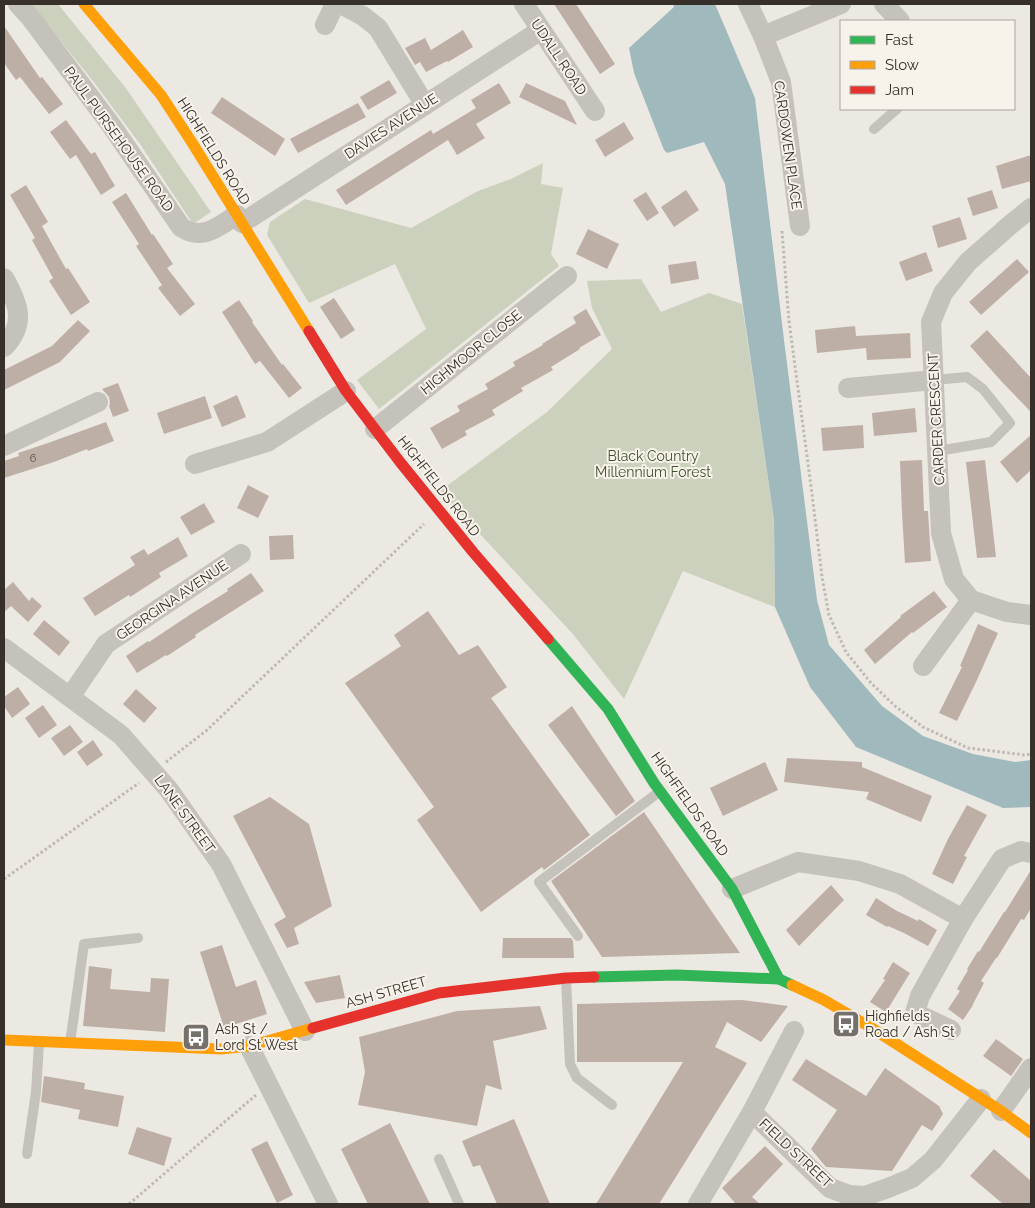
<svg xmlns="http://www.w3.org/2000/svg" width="1035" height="1208" font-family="Raleway,sans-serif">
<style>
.green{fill:#ccd1be}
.water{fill:#a0b9bc}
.building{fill:#beafa6}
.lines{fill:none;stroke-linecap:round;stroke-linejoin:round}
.path{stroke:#beb9b4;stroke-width:3;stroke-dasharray:2.5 2.5;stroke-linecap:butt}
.lane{stroke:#c5c1bb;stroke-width:10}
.street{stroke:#c5c1bb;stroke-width:20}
.fast{stroke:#30b455;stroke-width:11}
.slow{stroke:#ff9f0a;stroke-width:11}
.jam{stroke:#e5322d;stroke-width:11}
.labels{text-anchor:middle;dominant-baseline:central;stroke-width:4;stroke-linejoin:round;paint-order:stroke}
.number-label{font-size:11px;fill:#584f49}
.street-label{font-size:14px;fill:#362f2a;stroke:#f8f3ea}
.park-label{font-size:14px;fill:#425230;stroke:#f8f3ea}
.poi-label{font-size:14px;fill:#362f2a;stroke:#f8f3ea;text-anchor:start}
</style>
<rect width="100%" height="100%" fill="#ece9e2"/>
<g class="green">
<polygon points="31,4 58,4 125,87 211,212 193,224 140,144 93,81"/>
<polygon points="543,163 541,184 563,188 551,254 559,266 379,409 357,380 426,329 395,264 309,303 267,235 270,222 305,199 411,228 478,191 511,179"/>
<polygon points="641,279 661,312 709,293 742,304 774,519 775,607 683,571 624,699 572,633 440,491 547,412 612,349 592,308 587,281"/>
</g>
<polygon class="water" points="673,4 715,4 755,98 784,340 817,600 829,645 882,706 923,736 973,754 1015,762 1031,760 1031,807 1003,808 856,747 810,687 775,607 774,519 725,184 704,142 667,153 664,150 634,73 629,48 674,7"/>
<g class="building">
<polygon points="554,4 576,4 615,64 600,74"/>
<polygon points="4,26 40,78 42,77 63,104 49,114 20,77 16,80 4,63"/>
<polygon points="463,30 473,47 448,62 447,61 426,72 420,62 415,65 405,48 425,38 431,50"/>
<polygon points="389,80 397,93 368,110 360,97"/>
<polygon points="499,83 511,103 476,124 485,138 457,155 448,140 346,205 336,190 431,130 433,134 476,108 471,100"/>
<polygon points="526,83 565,101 577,125 519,97"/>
<polygon points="222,97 285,139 275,156 211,113"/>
<polygon points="358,103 366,117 298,153 290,139"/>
<polygon points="66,120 91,154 95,152 115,186 101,195 76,155 70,159 50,132"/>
<polygon points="624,122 634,139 605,157 595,140"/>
<polygon points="1031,155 1031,181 1002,189 996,166"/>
<polygon points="26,185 48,222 42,226 66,269 68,268 90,302 71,315 49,281 53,278 32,240 35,238 10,195"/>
<polygon points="686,190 699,210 674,227 661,207"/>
<polygon points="992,190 998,208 973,216 967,198"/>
<polygon points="646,192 659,213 647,221 633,200"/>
<polygon points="126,193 152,235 153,234 173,264 167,268 195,304 180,316 158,288 162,285 136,246 139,244 112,202"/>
<polygon points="960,217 967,239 938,248 932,226"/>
<polygon points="588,229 619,244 607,269 576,254"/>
<polygon points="926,252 933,271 906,281 899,262"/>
<polygon points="1017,259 1029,272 981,315 969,302"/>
<polygon points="696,261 699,279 671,284 668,265"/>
<polygon points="334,298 355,330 341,339 320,307"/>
<polygon points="239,300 253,321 252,322 282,365 283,364 302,388 289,398 260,361 255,364 222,312"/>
<polygon points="586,309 601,335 579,348 580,349 551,367 553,370 521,388 523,391 492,410 495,415 465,431 467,435 442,449 430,428 460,411 457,406 488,389 485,384 515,366 513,362 543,345 542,344 576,323 573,317"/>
<polygon points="78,320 90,331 60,362 4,390 4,370 52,346"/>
<polygon points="855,326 856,336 910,333 911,358 867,360 866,348 817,353 815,330"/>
<polygon points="987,330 1031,378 1031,412 1002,382 970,346"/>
<polygon points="118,383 129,411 113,417 109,406 110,403 109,397 102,389"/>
<polygon points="237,395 246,417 222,427 213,406"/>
<polygon points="205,396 212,418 164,434 157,413"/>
<polygon points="915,408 917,432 874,436 872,413"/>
<polygon points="106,422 114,441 88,451 87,449 54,462 4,478 4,461 19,456 18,453 48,443"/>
<polygon points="863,425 864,448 823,451 821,428"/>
<polygon points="1031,435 1031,470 1017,483 1000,462"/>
<polygon points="922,460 924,511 928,511 931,561 905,563 902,513 900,461"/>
<polygon points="985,460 996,557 977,558 966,462"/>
<polygon points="248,485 269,496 258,518 237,508"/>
<polygon points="204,503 215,522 191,535 180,517"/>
<polygon points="293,535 294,559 270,560 269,536"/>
<polygon points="178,537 188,556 159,573 161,577 130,597 129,595 95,616 83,598 135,565 130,557 144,549 148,555"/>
<polygon points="251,573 264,591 195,635 196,637 167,656 166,655 137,673 126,656 148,641 149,642 191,614 228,591 227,589"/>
<polygon points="13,582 29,601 32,597 42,606 28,622 11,606 4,612 4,590"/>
<polygon points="934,591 947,607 913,633 912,632 875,664 864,650 901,617 900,616"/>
<polygon points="428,611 459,655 478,645 507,687 491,698 590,835 544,870 542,867 481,912 417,820 434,807 345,683 401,646 394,635"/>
<polygon points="44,620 70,642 59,656 33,634"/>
<polygon points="978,624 998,633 976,682 957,721 939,713 962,667 960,666"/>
<polygon points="18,687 30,704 12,718 4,706 4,697"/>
<polygon points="136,689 157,708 144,723 123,704"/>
<polygon points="43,705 57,725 39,738 25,718"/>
<polygon points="572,706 635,801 616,816 548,725"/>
<polygon points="70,725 83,742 64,756 51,738"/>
<polygon points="93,740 103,755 87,766 77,752"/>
<polygon points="787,758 862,762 862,767 932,796 921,822 866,799 869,792 784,782"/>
<polygon points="765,762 778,790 723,816 710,788"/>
<polygon points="270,797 309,824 332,906 294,928 299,944 287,948 274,924 286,917 233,816"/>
<polygon points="967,805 987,815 964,856 967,857 953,884 932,874 948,839"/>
<polygon points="644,812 740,953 602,957 551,881"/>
<polygon points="1031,870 1031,908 1024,920 1021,919 997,958 996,958 981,981 984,983 973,1004 973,1005 963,1020 948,1009 960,991 957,989 968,970 967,969 978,951 979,952 1004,912 1005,912"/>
<polygon points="831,885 844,900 799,946 786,930"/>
<polygon points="876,898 897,911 918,921 919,919 937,930 928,946 904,933 888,926 887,927 866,915"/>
<polygon points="503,938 571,938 573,941 574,958 502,958"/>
<polygon points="222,945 236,987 256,980 267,1014 224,1028 200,952"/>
<polygon points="893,962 910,973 886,1012 870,1002 885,980 883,979"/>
<polygon points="89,966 112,969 110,989 150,992 151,978 169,979 165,1032 83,1026"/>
<polygon points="340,975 345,998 316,1003 304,982"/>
<polygon points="742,1000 788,1006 761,1042 727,1022 715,1047 747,1063 659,1204 596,1204 683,1062 577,1062 577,1004"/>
<polygon points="540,1006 547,1029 493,1041 502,1090 486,1085 477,1126 358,1105 365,1072 359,1037 457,1011"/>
<polygon points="996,1039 1023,1059 1011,1076 983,1056"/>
<polygon points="806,1059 866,1096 885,1068 939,1106 943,1114 932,1131 922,1125 892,1171 826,1167 811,1149 837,1110 792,1080"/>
<polygon points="44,1076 85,1083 84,1089 124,1096 118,1127 78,1119 80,1110 41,1102"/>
<polygon points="514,1119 550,1204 497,1204 480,1165 473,1167 462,1141"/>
<polygon points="390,1123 430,1204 368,1204 341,1149"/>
<polygon points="137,1127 172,1138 164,1166 128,1154"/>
<polygon points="267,1141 293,1195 277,1203 251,1149"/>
<polygon points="765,1146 783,1164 752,1197 760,1204 736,1204 722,1188"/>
<polygon points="994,1149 1031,1181 1031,1204 1003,1204 970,1176"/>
</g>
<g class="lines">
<g class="path">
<polyline points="782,231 789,321 811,486 822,577 829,615 846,652 871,683 895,706 923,727 968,748 1025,755 1031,754"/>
<polyline points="166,762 207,730 424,524"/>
<polyline points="4,879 139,783"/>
<polyline points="129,1204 256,1095"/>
</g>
<g class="lane">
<polyline points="874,129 897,109"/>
<polyline points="934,380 967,377 983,389 1010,423 991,442 938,451"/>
<polyline points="578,936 539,882 659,792"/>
<polyline points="566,979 570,1064 577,1078 612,1105"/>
<polyline points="70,1043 84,944 138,938"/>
<polyline points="27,1154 36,1092 39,1043"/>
<polyline points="439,1159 459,1204"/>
</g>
<g class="street">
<path d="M18,4L30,17L111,125L181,227C203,242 218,226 237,215"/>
<polyline points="341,4 363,16 378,28 425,105"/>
<polyline points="524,4 595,111"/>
<polyline points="748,4 763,36 781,82 800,226"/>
<polyline points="884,4 900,21"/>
<polyline points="325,25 335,4"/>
<polyline points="763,36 841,4"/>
<polyline points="1031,208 1010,225 968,262 943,293 931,322 941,533 954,579 971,600 1007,612 1031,615"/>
<polyline points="242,223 541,30"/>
<path d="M4,278C18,303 27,323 4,347"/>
<polyline points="848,388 934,380"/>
<polyline points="375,429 567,276"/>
<polyline points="4,446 98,402"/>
<polyline points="195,464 267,442 346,391"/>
<polyline points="4,648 121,735 169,790 221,864 305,1031"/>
<polyline points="923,666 971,600"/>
<polyline points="70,697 106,644 241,554"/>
<polyline points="732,889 798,862 859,871 900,884 963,919 920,996 915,1013 951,1030"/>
<polyline points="963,919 1002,859 1021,851 1031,853"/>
<polyline points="249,1046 328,1204"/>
<polyline points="1001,1111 1031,1068"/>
<polyline points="752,1112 830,1188 849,1195 865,1196 888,1188 912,1178 933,1160 981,1099"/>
<polyline points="698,1204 752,1112 794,1031"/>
</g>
<g class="fast">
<polyline points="548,639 608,709 654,783 732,889 779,979"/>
<polyline points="594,977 677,975 779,979 792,985"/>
</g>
<g class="slow">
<polyline points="84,4 161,95 191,141 309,331"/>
<polyline points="792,985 824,1000 870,1027 1001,1111 1031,1133"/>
<polyline points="4,1040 221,1049 249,1046 313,1028"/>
</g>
<g class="jam">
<polyline points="309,331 346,391 400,462 473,552 548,639"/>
<polyline points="313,1028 439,993 566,978 594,977"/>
</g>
</g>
<defs>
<g id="bus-square" transform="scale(1.4375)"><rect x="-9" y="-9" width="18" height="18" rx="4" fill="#76706a" stroke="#f8f3ea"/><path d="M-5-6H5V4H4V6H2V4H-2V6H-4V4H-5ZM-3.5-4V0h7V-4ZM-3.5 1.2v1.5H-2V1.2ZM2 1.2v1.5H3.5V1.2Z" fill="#fff"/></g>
</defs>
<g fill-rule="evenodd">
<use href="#bus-square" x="846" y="1024"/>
<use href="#bus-square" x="196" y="1037"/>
</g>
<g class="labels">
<g class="number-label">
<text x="33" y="458">6</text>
</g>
<g class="street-label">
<text transform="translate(559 57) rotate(56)">UDALL ROAD</text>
<text transform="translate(391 126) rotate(-33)">DAVIES AVENUE</text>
<text transform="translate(119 139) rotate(54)">PAUL PURSEHOUSE ROAD</text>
<text transform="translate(788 145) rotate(82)">CARDOWEN PLACE</text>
<text transform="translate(214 151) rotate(58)">HIGHFIELDS ROAD</text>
<text transform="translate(471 352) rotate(-39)">HIGHMOOR CLOSE</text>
<text transform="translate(936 419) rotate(-93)">CARDER CRESCENT</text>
<text transform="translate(439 486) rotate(52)">HIGHFIELDS ROAD</text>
<text transform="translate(172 600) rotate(-34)">GEORGINA AVENUE</text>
<text transform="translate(690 804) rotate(55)">HIGHFIELDS ROAD</text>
<text transform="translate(185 814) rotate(54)">LANE STREET</text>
<text transform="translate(386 992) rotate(-16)">ASH STREET</text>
<text transform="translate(796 1153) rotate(43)">FIELD STREET</text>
</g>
<g class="park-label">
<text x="653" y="456">Black Country<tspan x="653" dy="16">Millennium Forest</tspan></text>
</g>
<g class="poi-label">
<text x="865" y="1016">Highfields<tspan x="865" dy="16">Road / Ash St</tspan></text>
<text x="215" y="1029">Ash St /<tspan x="215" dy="16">Lord St West</tspan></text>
</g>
</g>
<rect width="1035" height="1208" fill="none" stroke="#362f2a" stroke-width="10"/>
<rect x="840" y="20" width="175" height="90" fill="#f8f3ea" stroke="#aaa59d"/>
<rect x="850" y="36" width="25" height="8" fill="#30b455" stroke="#aaa59d"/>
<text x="885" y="45" font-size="15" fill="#362f2a">Fast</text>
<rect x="850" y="61" width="25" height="8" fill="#ff9f0a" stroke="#aaa59d"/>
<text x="885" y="70" font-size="15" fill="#362f2a">Slow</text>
<rect x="850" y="86" width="25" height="8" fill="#e5322d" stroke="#aaa59d"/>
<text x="885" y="95" font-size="15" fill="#362f2a">Jam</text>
</svg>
